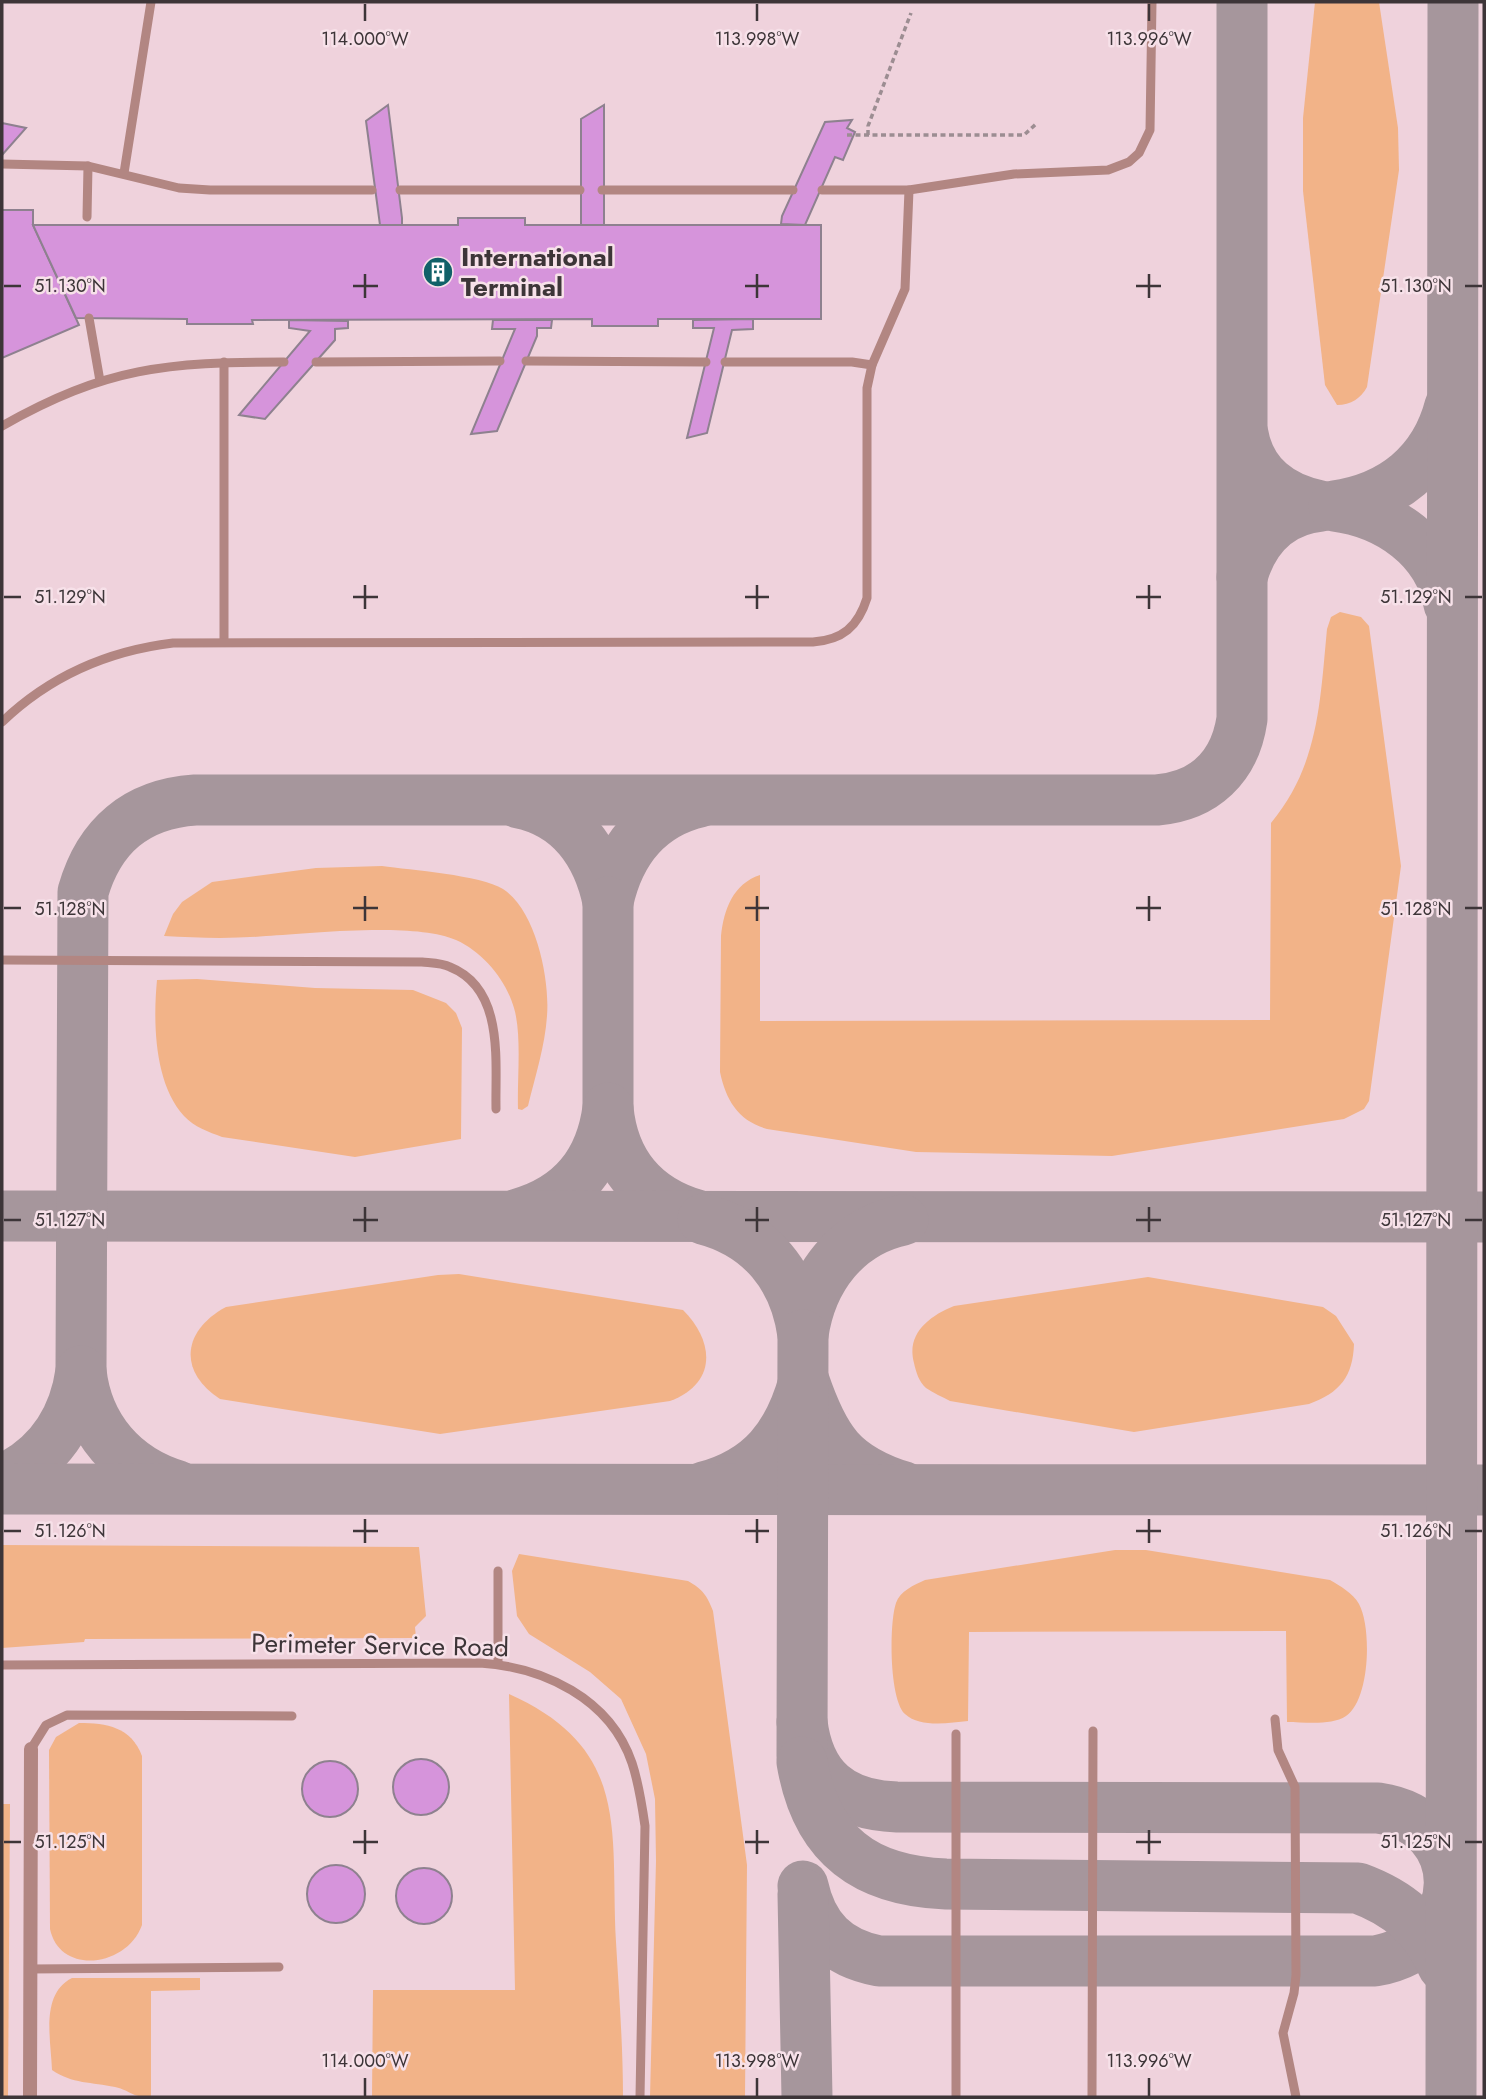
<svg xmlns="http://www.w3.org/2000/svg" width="1486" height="2099" font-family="Jost,sans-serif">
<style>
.built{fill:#efd2dc}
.green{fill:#f2b388}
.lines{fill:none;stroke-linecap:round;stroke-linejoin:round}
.taxiway{stroke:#a6969c;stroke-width:51}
.building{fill:#d694db;stroke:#8e818f;stroke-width:2}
.path{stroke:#9c8d92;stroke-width:3.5;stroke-dasharray:5 3.5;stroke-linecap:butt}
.service{stroke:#b28682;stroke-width:9}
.minor{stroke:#b28682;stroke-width:14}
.ticks{fill:none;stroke:#3d3538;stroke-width:2.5}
.labels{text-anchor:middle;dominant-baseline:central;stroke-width:5;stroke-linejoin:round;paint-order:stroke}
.poi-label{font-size:26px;font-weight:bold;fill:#3d3538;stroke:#f7e1e9;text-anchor:start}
.street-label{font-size:26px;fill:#3d3538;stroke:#f7e1e9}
.ticks-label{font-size:18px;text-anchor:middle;fill:#3d3538;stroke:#f7e1e9;stroke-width:5;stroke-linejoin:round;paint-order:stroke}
</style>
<rect width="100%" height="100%" fill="#f7e1e9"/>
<rect class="built" x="2" y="2" width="1482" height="2095"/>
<g class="green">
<path d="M1315,2H1379L1398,128L1399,170L1367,387C1361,398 1351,405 1337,405L1325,385L1303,191V118Z"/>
<path d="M1340,612L1361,617L1369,626L1401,866L1369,1101L1364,1109L1344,1119L1112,1156L916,1152L767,1129C739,1121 726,1101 720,1072L721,936C724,909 733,884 760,875V1021L1270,1020L1271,823C1319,765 1320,702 1327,629L1331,617Z"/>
<path d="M382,866C410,870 481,875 503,889C536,910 550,979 547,1016C545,1046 535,1077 528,1106L522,1110L518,1109C517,1079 522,1035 514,1008C506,980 483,952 456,940C416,922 312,933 266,936C232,939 198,938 164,936L173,914L182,902L212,882L316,868Z"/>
<path d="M197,979L315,988L413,990L446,1003L456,1013L462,1028L461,1139L355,1157L222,1137C209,1132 194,1127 184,1116C154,1083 153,1022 157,980Z"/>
<path d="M459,1274L683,1310C714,1341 718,1383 670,1401L440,1434L220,1399C177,1371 183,1330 226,1307L438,1275Z"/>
<path d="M1148,1277L1323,1307L1336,1316L1354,1344C1353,1376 1340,1393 1309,1404L1134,1432L950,1401C943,1397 933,1393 926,1388C919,1382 916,1372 914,1363C906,1334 929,1316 954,1306Z"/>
<polygon points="2,1545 419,1547 426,1616 415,1627 416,1638 85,1639 84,1642 2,1648"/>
<path d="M1115,1550H1146L1330,1580C1340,1586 1353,1593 1359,1604C1372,1628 1370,1700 1346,1716C1331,1726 1304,1722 1287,1722L1286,1631L969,1632L968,1721C949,1723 920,1728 905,1714C889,1699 889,1623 896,1603C900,1591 914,1585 925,1580Z"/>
<path d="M519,1554L688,1581C702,1589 707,1595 713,1611L747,1865L745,2097H650L656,1861L655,1799L646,1754L621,1699L590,1672L529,1634L517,1616L512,1571Z"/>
<path d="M509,1694C632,1749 610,1831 616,1942C619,1994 623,2045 623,2097H372L373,1990H515Z"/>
<path d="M79,1723C107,1723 131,1727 142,1756V1925C127,1967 60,1976 50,1929L49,1750L56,1737Z"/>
<polygon points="2,1804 10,1804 8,2097 2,2097"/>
<path d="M72,1978H200V1990L151,1991V2097C130,2097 132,2091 115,2087C92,2082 72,2084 52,2070C51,2040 40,1994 72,1978Z"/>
</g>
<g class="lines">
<g class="taxiway">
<path d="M1242,577C1253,538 1278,510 1321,506C1281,499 1250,475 1243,434"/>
<path d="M1449,604C1439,547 1388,513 1334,506C1392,498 1435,464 1450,406"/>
<path d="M519,803C570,813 598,853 608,902C619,852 647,814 700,802"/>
<polyline points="608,902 608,1108"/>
<path d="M518,1214C572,1199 601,1162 608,1108C613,1162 644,1200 697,1215"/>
<polyline points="2,1216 1484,1217"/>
<path d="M703,1219C761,1234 795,1277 803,1335C811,1279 846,1232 903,1220"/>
<path d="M81,1371L83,892C99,836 136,804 195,800H1157C1204,796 1235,767 1242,719V2"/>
<path d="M2,1480C48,1459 74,1421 81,1371C87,1428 124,1470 178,1486"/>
<path d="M704,1487C761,1472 789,1436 804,1381C824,1440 842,1468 904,1487"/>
<polyline points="2,1489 1484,1490"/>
<path d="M802,1722C809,1779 841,1805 897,1807L1378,1808C1474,1822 1473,1944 1375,1961H879C836,1953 812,1928 803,1886"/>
<polyline points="802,1756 803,1335"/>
<path d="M802,1762C816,1845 864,1881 946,1884L1358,1888C1399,1903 1426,1926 1443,1966"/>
<polyline points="803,1894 807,2097"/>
<polyline points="1451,2097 1453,2"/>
</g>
</g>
<g class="building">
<polygon points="388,105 402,218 402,225 380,225 366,121"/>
<polygon points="604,105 604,225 581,225 581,119"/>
<polygon points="852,120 847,128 855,132 843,160 835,157 805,225 781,224 782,216 825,122"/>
<polygon points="2,123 26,128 2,155"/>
<polygon points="2,210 33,210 33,225 79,325 2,358"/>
<polygon points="458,218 525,218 525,225 821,225 821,319 658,319 658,326 592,326 592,319 252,320 253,324 187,324 187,319 76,318 33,225 458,225"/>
<polygon points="753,319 753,329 732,330 707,433 687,438 714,328 693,328 693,320"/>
<polygon points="289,320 348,321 348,328 335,329 335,340 265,419 239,415 310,331 289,328"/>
<polygon points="493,320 552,320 551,328 537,328 537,336 497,431 471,434 515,329 492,329"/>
<circle cx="421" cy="1787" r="28"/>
<circle cx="330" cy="1789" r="28"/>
<circle cx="336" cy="1894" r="29"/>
<circle cx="424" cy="1896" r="28"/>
</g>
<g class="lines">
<g class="path">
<polyline points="847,135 1024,135 1036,124"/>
<polyline points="868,135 868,126 911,13"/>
</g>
<g class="service">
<polyline points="2,164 88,166 179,188 210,190 372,190"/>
<polyline points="124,173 151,2"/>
<polyline points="400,190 580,190"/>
<polyline points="602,190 793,190"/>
<polyline points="822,190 909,190 1014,174 1108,170 1129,162 1139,153 1150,130 1152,2"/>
<polyline points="87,217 88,166"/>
<polyline points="89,318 100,381"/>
<polyline points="526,361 706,362"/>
<polyline points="224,362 224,642"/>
<polyline points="316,362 500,361"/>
<polyline points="725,362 852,362 872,365"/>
<path d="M2,426C106,367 167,362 284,362"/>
<path d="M2,722C50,676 107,651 173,643L813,642C842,640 858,627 867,598V388L872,365L905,289L909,190"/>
<path d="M2,960L422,962C431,963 442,963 450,967C505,989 495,1062 496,1109"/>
<polyline points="498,1571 498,1664"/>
<path d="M2,1665L480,1663C543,1667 610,1698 632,1763C639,1784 642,1805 645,1826L640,2097"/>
<polyline points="1275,1719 1278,1750 1295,1787 1296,1975 1294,1993 1283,2033 1296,2097"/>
<polyline points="31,1749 46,1725 67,1715 292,1716"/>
<polyline points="30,1969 279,1967"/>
<polyline points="956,2097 956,1734"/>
<polyline points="1092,2097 1093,1731"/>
</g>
<polyline class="minor" points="30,2097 31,1749"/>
</g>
<path class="ticks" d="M365,4V21M757,4V21M1149,4V21M365,274V298M757,274V298M1149,274V298M4,286H21M353,286H378M745,286H769M1136,286H1161M1465,286H1482M365,585V609M757,585V609M1149,585V609M4,597H21M353,597H378M745,597H769M1136,597H1161M1465,597H1482M365,896V921M757,896V921M1149,896V921M4,908H21M353,908H378M745,908H769M1136,908H1161M1465,908H1482M365,1207V1232M757,1207V1232M1149,1207V1232M4,1220H21M353,1220H378M745,1220H769M1136,1220H1161M1465,1220H1482M365,1519V1543M757,1519V1543M1149,1519V1543M4,1531H21M353,1531H378M745,1531H769M1136,1531H1161M1465,1531H1482M365,1830V1854M757,1830V1854M1149,1830V1854M4,1842H21M353,1842H378M745,1842H769M1136,1842H1161M1465,1842H1482M365,2078V2096M757,2078V2096M1149,2078V2096"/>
<defs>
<g id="building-disc" transform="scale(1.575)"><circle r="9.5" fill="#116168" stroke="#f7e1e9"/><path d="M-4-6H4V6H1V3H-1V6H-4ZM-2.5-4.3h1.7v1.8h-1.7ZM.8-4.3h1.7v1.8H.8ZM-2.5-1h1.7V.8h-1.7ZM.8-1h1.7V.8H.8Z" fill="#fff"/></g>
</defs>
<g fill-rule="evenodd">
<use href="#building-disc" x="438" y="272"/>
</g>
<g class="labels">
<g class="poi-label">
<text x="461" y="257">International<tspan x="461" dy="30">Terminal</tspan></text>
</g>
<g class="street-label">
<text transform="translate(380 1645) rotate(1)">Perimeter Service Road</text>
</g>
</g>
<g class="ticks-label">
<text x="365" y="45">114.000°W</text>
<text x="757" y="45">113.998°W</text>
<text x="1149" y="45">113.996°W</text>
<text x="70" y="292">51.130°N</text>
<text x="1416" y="292">51.130°N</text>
<text x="70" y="603">51.129°N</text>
<text x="1416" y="603">51.129°N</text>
<text x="70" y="915">51.128°N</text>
<text x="1416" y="915">51.128°N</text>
<text x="70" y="1226">51.127°N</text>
<text x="1416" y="1226">51.127°N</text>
<text x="70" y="1537">51.126°N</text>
<text x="1416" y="1537">51.126°N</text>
<text x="70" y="1848">51.125°N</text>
<text x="1416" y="1848">51.125°N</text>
<text x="365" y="2067">114.000°W</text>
<text x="757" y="2067">113.998°W</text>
<text x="1149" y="2067">113.996°W</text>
</g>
<rect width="1486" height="2099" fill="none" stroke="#3d3538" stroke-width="7"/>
</svg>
